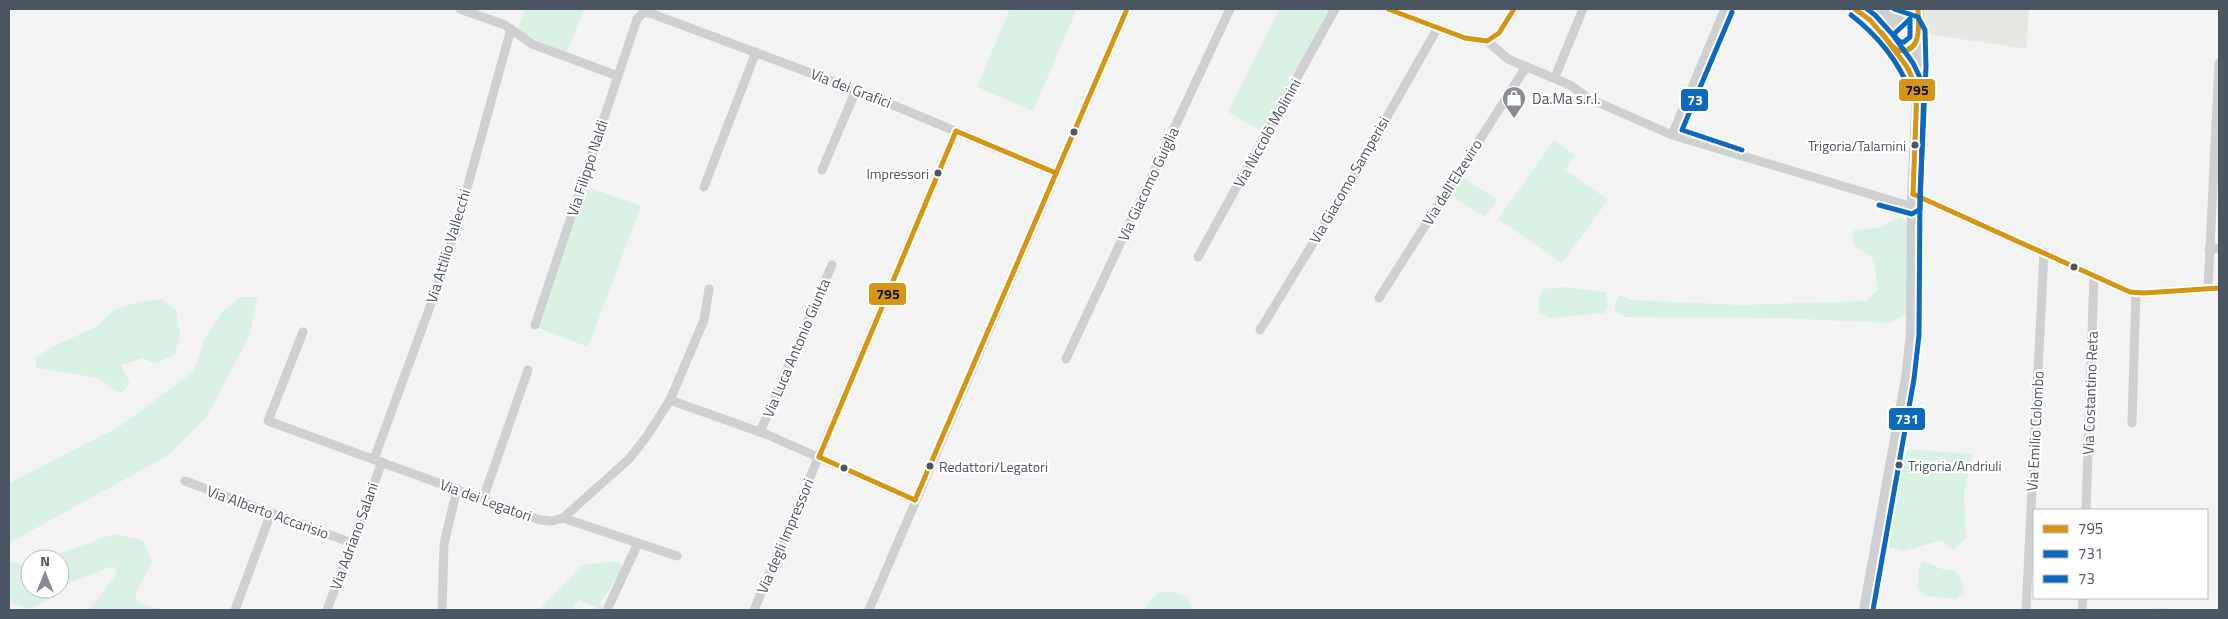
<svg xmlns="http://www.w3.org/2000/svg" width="2228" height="619" font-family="'Titillium Web',sans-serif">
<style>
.commercial{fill:#e8e7e3}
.green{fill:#d9f2e3}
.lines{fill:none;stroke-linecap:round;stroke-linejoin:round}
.stream{stroke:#aee2f0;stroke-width:2.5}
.street{stroke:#ced0d2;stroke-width:9}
.secondary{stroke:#ced0d4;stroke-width:12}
.bus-1-casing{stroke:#fff;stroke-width:9}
.bus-2-casing{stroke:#fff;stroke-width:9}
.bus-3-casing{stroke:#fff;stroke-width:9}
.bus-1{stroke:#d49613;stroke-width:5}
.bus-2{stroke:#0c69bf;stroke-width:5}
.bus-3{stroke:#0c69bf;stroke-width:5}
.bus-dot{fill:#4a5661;stroke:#fff;stroke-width:2}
.labels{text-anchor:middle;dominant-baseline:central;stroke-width:4.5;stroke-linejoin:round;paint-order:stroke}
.bus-label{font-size:14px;fill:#4a5661;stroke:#fff;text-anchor:end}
.street-label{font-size:15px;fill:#4a5661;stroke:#fff}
.poi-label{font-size:15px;fill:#4a5661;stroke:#fff;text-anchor:start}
.line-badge{stroke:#fff;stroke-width:2}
.badge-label{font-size:14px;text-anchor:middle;font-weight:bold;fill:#fff}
.pale-badge-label{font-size:14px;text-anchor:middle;font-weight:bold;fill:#111}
</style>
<rect width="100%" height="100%" fill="#f4f4f4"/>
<polygon class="commercial" points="1925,9 2029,10 2026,49 1927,34"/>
<g class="green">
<polygon points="525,9 584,9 569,47 565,52 520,32 519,26"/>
<polygon points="1010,9 1077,9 1033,111 977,87"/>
<polygon points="1279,9 1331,9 1262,131 1228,112"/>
<polygon points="1554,140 1575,155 1560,178 1566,170 1608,200 1562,263 1498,219"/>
<polygon points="1461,177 1498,200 1484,217 1451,195"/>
<polygon points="586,186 641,206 588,347 539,328"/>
<polygon points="1900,217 1908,224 1907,313 1890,323 1777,318 1625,317 1615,311 1615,302 1620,295 1631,300 1741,305 1866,301 1878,289 1873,258 1854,245 1852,231 1880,227"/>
<polygon points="1562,287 1606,292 1608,305 1605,313 1550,318 1539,313 1538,301 1543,289"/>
<polygon points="241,297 258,297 249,337 207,416 167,456 9,543 9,483 119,427 194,371 204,340 223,311"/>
<polygon points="161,299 176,310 180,335 175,354 155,364 143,358 121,365 130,384 120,394 99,378 37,368 35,358 50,348 96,327 114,310 138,302"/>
<path d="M1901,449L1972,454L1964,494L1966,538L1953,550L1941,540L1904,551L1885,546C1884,520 1890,472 1901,449Z"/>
<polygon points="114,534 143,540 152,562 135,595 138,603 164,610 89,610 117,573 113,566 60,587 60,559 43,559"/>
<polygon points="9,561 26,566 30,564 30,589 58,589 49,599 31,609 9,602"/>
<polygon points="617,561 624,568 600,602 602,610 595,610 596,607 579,600 571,610 539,610 582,565"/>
<polygon points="1923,561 1942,569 1955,571 1961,578 1964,592 1956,599 1926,596 1918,589 1918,570"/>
<polygon points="1170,591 1186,597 1194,610 1144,610 1157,593"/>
</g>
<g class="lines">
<polyline class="stream" points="2154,610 2169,610"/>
<g class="street">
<polyline points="460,9 505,25 532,44 618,76"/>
<polyline points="1388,9 1465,38 1487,41 1508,59 1570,85 1588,98 1672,135 1913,207"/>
<polyline points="1487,41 1499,33 1514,9"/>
<polyline points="1557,72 1583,9"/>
<polyline points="1672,135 1725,9"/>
<polyline points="822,170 856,90"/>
<polyline points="704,187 756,52"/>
<polyline points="1913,194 2130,292 2144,293 2219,288"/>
<polyline points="2209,249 2219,248"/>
<polyline points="1198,257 1335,9"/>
<polyline points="2208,289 2219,63"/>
<polyline points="1379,298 1526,67"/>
<polyline points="535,325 637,19 643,13 650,13 864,93 1056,173"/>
<polyline points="1260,330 1346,189 1437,29"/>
<polyline points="303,332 268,421 540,520 552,521 563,518 629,459 647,436 670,400 768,435 915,500"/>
<polyline points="1066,359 1230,9"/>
<polyline points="670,400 704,320 709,289"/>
<polyline points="2132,423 2136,293"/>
<polyline points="760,432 832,265"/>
<polyline points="374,459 438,285 460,214 511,29"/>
<polyline points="185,481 352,543"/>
<polyline points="483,499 528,370"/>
<polyline points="2086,510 2094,275"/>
<polyline points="563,518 677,556"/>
<polyline points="235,610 271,513"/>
<polyline points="327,610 382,462"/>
<polyline points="442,610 444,544 457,489"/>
<polyline points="607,610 638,543"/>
<polyline points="754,610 956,131"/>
<polyline points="869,610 1127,9"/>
<polyline points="2026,610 2044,252"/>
<polyline points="2082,610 2083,598"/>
</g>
<g class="secondary">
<path d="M1855,9C1879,24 1906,59 1916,85"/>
<polyline points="1871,9 1901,19"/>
<path d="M1887,40C1886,29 1890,22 1901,19L1914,23L1918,31"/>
<path d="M1893,48L1907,50C1922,43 1919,24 1918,9"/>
<polyline points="1865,610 1907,378 1912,334 1913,194 1919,67 1918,41"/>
</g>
<g class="bus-1-casing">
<g id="bus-1">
<polyline points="1388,9 1465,38 1487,41 1499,33 1514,9"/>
<polyline points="1855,9 1870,20 1887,40 1907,67 1917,88 1913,194"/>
<path d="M1882,33L1891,45L1897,50C1922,55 1919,25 1918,9"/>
<polyline points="956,131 1056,173"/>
<polyline points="1913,194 2130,292 2144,293 2219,288"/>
<polyline points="819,457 956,131"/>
<polyline points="819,457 915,500"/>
<polyline points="915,500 1127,9"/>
</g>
</g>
<g class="bus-2-casing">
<g id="bus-2">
<path d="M1851,15C1876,34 1900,62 1910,92"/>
<polyline points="1873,610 1914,379 1919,335 1920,194 1926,67 1925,30 1918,17 1894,9"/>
</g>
</g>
<g class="bus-3-casing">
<g id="bus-3">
<polyline points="1867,9 1875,15 1893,35 1913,63 1924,86 1920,209 1912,214 1879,205"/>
<polyline points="1732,12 1682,130 1742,150"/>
<polygon points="1910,19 1910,37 1904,42 1900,42 1895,37 1895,33"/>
</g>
</g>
<use href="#bus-1" class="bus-1"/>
<use href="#bus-2" class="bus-2"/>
<use href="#bus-3" class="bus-3"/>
</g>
<defs>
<g id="shop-pin" transform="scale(1.25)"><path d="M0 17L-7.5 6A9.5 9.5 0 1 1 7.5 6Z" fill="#868d94" stroke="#fff"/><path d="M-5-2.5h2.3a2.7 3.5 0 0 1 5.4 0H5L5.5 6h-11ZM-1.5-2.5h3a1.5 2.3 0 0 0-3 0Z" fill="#fff"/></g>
</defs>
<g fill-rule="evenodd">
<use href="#shop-pin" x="1514" y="98"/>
</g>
<g class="bus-dot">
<circle cx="1074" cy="132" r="4.5"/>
<circle cx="1915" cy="145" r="4.5"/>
<circle cx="938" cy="173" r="4.5"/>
<circle cx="2074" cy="267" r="4.5"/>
<circle cx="1899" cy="465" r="4.5"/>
<circle cx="930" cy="466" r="4.5"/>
<circle cx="844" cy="468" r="4.5"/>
</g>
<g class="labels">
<g class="bus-label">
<text x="1906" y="145">Trigoria/Talamini</text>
<text x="929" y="173">Impressori</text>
<text x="1908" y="465" text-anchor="start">Trigoria/Andriuli</text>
<text x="939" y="466" text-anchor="start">Redattori/Legatori</text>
</g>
<g class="street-label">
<text transform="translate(851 88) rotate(21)">Via dei Grafici</text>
<text transform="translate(1267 133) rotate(-61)">Via Niccolò Molinini</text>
<text transform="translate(587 168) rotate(-72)">Via Filippo Naldi</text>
<text transform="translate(1349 180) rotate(-60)">Via Giacomo Samperisi</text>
<text transform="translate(1452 182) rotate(-58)">Via dell'Elzeviro</text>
<text transform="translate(1148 184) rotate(-65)">Via Giacomo Guiglia</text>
<text transform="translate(448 246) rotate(-73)">Via Attilio Vallecchi</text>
<text transform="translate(796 348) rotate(-67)">Via Luca Antonio Giunta</text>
<text transform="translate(2090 393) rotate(-88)">Via Costantino Reta</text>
<text transform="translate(2035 431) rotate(-87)">Via Emilio Colombo</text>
<text transform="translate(486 500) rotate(20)">Via dei Legatori</text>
<text transform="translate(268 512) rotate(20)">Via Alberto Accarisio</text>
<text transform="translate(354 536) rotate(-70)">Via Adriano Salani</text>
<text transform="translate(785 536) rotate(-67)">Via degli Impressori</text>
</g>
<g class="poi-label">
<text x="1532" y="98">Da.Ma s.r.l.</text>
</g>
</g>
<g class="line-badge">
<rect x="1898" y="78" width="38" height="24" rx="5" fill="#d49613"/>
<rect x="1680" y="88" width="29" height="24" rx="5" fill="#0c69bf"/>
<rect x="868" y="282" width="39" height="24" rx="5" fill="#d49613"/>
<rect x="1888" y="407" width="38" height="24" rx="5" fill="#0c69bf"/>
</g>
<g class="badge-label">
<text x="1695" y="105">73</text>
<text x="1907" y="424">731</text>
</g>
<g class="pale-badge-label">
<text x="1917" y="95">795</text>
<text x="888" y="299">795</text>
</g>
<rect width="2228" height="619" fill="none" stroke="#4a5661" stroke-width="20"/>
<rect x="2033" y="509" width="175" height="90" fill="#ffffff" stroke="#b7bbc0"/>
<rect x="2043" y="525" width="25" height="8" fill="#d49613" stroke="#b7bbc0"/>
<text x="2078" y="534" font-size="15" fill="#4a5661">795</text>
<rect x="2043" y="550" width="25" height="8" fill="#0c69bf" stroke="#b7bbc0"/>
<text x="2078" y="559" font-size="15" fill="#4a5661">731</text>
<rect x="2043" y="575" width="25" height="8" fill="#0c69bf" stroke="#b7bbc0"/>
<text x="2078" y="584" font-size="15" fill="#4a5661">73</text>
<g transform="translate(45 574)"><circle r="24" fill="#ffffff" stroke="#b7bbc0"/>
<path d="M0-4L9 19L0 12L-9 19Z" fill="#868d94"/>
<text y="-8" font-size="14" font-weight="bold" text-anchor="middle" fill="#4a5661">N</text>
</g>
</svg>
